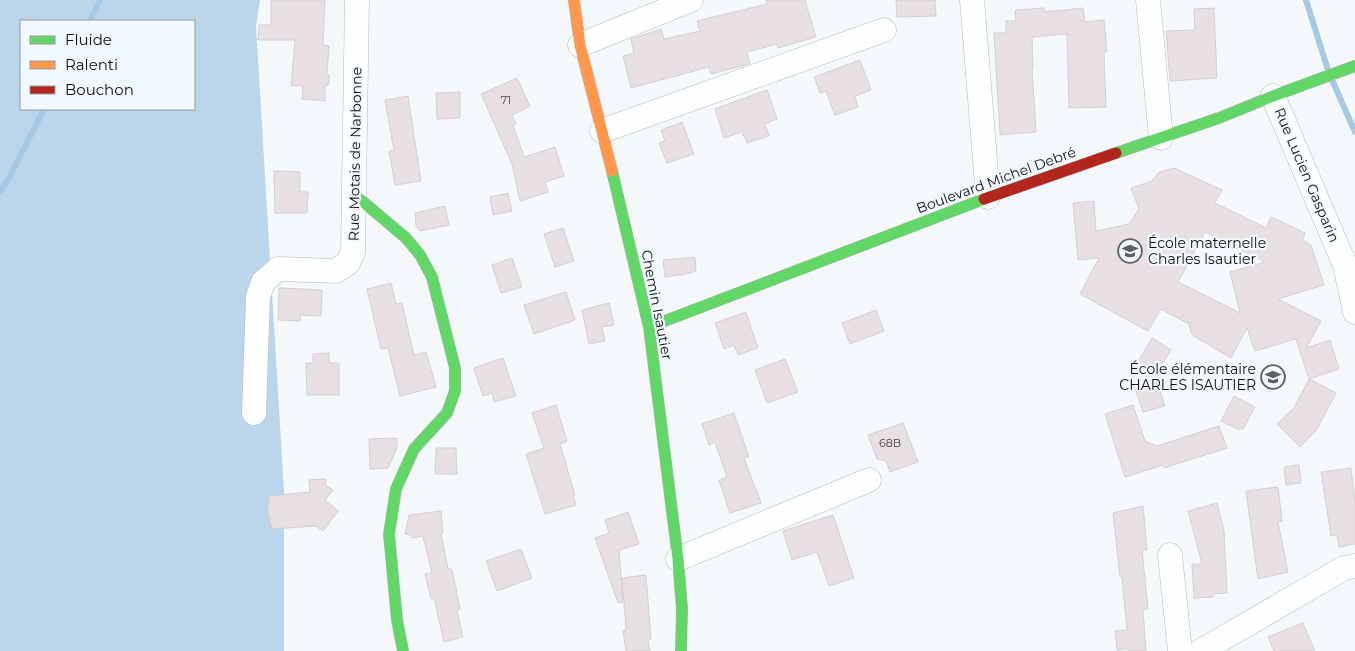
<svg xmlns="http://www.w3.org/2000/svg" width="1355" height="651" font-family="Montserrat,sans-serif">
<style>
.forest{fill:#bbd6eb;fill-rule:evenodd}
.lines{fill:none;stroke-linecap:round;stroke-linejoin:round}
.stream{stroke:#a6c8e2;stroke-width:6}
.building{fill:#e8dfe2;stroke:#d1d0d2;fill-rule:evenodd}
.street-casing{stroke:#b5b8ba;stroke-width:25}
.fast-casing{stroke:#b5b8ba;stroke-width:12}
.slow-casing{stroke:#b5b8ba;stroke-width:12}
.jam-casing{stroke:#b5b8ba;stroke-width:12}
.street{stroke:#fdfefe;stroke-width:24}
.fast{stroke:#63d668;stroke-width:11}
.slow{stroke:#ff974d;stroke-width:11}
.jam{stroke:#b3261e;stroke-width:11}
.labels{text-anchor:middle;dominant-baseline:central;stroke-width:4.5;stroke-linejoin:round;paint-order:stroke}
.number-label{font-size:11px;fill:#444445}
.street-label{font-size:14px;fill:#0d1011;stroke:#f1f8fe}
.poi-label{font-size:14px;fill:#0d1011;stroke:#f1f8fe;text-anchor:start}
</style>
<rect width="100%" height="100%" fill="#f4f8fb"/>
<path class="forest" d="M0,0H260L256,26L284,491V651H0ZM21,21H194V109H21Z"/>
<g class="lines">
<g class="stream">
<polyline points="1306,0 1328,70"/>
<polyline points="90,21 100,0"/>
<polyline points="1333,82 1355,132"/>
<polyline points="0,191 8,180 44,109"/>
</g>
</g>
<g class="building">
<polygon points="271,0 325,0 323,45 329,46 327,73 329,75 329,84 325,87 325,101 302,99 303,86 291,86 295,40 258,40 259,25 271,25"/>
<polygon points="766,0 805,0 816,37 778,48 777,44 747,52 750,63 745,65 711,74 709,67 631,88 623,56 634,53 631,39 661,29 664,39 700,31 697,21 767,4"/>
<polygon points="896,0 935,0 936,16 897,17"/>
<polygon points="1044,8 1044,12 1083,8 1085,22 1104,20 1107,52 1104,52 1106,107 1069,108 1067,34 1032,37 1033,69 1032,69 1036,132 1000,135 994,33 1006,33 1006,21 1016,21 1015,10"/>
<polygon points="1214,8 1217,78 1170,81 1166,31 1195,30 1194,9"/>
<polygon points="860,60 871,90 855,96 858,107 835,115 826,91 820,93 814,77"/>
<polygon points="517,78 530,106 512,115 516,124 513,125 524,157 555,147 564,176 545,182 548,192 520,201 512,164 481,94"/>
<polygon points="767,90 777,119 765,124 769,136 747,143 742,132 724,138 715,109"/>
<polygon points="460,92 460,118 437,119 436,93"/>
<polygon points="408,96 421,181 395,185 389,151 394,150 385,100"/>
<polygon points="682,122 694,154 667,163 659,143 665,141 661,130"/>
<path d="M1174,168L1222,190L1215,203L1266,228L1271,217L1305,233L1303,240L1311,245L1324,285L1278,299L1321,321L1306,348L1330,340L1339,369L1309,379L1296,339L1255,351L1247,328L1231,358L1192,335L1188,321L1187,323L1161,309L1148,331L1080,294L1099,258L1078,260L1073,203L1094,201L1096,231L1129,224L1139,209L1131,188L1152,181L1159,172ZM1205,232L1265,262L1230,272L1240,313L1178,282Z"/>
<polygon points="274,171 300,172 300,192 308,192 307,213 275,213"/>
<polygon points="508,193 512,211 493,215 490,197"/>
<polygon points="445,206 449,225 420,231 416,226 415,213"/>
<polygon points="563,228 574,261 555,267 544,234"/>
<polygon points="695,257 696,271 686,274 665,277 663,260"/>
<polygon points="512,258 522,287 501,293 492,265"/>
<polygon points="391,283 396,304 402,303 414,355 426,352 436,387 400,396 388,348 381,349 367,289"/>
<polygon points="279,288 322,290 321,316 300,315 300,321 278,320"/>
<polygon points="566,292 575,320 534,334 524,305"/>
<polygon points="609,303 614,325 602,327 605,341 589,344 582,310"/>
<polygon points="876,310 884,331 850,344 842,323"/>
<polygon points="746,312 758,348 738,355 734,345 724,349 715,323"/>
<polygon points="1152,338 1171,350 1156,374 1137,363"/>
<polygon points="329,353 329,363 339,363 339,395 307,395 306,363 313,363 313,354"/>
<polygon points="503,358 516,396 494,402 492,393 483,396 474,368"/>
<polygon points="785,359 798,392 767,403 755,370"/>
<polygon points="1156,378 1165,406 1143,412 1134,385"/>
<polygon points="1309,379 1336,393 1317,429 1300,447 1277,424 1294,408"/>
<polygon points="1234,396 1255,407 1243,429 1237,429 1221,421"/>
<polygon points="556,405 567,441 560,444 575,495 573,495 576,505 545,514 526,454 544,448 532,413"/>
<polygon points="1133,405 1145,441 1157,446 1219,426 1227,448 1164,468 1163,465 1125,477 1105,414"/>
<polygon points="734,413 749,457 744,458 761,503 730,513 719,480 727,477 715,442 709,445 702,424"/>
<polygon points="903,423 918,462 890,472 886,461 877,459 868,435"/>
<polygon points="397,438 397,448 388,468 370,469 369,439"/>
<polygon points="436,448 456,448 457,474 435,474"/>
<polygon points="1299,465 1301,483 1286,485 1284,467"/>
<polygon points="1351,468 1355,501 1355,544 1339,547 1337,535 1331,536 1321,472"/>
<polygon points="326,479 326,486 333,490 325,500 338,511 323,531 316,526 272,529 268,511 269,496 310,492 309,480"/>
<polygon points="1278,487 1282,521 1278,522 1288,572 1258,579 1246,491"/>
<polygon points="1217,503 1224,530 1227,593 1213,594 1213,597 1194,598 1192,564 1202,564 1188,511"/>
<polygon points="1143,506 1147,550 1142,550 1148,609 1143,610 1146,651 1129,651 1128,649 1117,650 1115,631 1127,630 1122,577 1120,577 1113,513"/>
<polygon points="441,511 443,533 441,534 448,569 452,569 460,609 457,610 463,637 444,642 434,598 431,599 425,574 432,573 423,536 412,538 411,535 405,534 409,515"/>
<polygon points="628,512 639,544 619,550 623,602 618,603 595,538 609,533 605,520"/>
<polygon points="833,515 854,578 829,586 817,552 792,560 783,531"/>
<polygon points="521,549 532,578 497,591 486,561"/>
<polygon points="646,575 651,639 648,640 650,651 626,651 623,631 626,630 622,578"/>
<polygon points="1303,623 1315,651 1274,651 1268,637"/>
</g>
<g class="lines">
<g class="street-casing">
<g id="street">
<polyline points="972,0 988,197"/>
<polyline points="1148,0 1161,138"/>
<polyline points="580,45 691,0"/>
<polyline points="1273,96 1345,265 1355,312"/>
<polyline points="602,131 884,30"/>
<polyline points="254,413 258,297 263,282 278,269 336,271 348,263 353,252 357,0"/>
<polyline points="1170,555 1180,651"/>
<polyline points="678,559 869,480"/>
<polyline points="1201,651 1344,568 1355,566"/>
</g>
</g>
<g class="fast-casing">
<g id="fast">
<polyline points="1116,153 1219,118 1273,96 1355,66"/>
<polyline points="612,171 649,327 678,559 682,609 681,651"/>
<polyline points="355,195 406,238 420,255 432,277 455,368 455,391 447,413 414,449 396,489 389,534 397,620 403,651"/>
<polyline points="649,327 984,199"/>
</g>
</g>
<g class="slow-casing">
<polyline id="slow" points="574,0 580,45 612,171"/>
</g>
<g class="jam-casing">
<polyline id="jam" points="984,199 1116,153"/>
</g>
<use href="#street" class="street"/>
<use href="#fast" class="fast"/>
<use href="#slow" class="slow"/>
<use href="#jam" class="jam"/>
</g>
<defs>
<g id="school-ring" transform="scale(1.25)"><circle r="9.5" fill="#f1f8fe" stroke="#5e6163" stroke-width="1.5"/><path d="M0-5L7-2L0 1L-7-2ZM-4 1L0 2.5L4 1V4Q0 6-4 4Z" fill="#5e6163"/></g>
</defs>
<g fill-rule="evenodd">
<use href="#school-ring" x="1130" y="251"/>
<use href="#school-ring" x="1273" y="377"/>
</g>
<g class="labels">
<g class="number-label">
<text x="506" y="100">71</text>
<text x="890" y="443">68B</text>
</g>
<g class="street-label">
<text transform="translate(355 154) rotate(-89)">Rue Motais de Narbonne</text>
<text transform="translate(1307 175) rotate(67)">Rue Lucien Gasparin</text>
<text transform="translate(996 180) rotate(-20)">Boulevard Michel Debré</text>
<text transform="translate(657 305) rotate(79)">Chemin Isautier</text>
</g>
<g class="poi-label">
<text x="1148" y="243">École maternelle<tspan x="1148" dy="16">Charles Isautier</tspan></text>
<text x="1256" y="369" text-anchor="end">École élémentaire<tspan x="1256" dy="16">CHARLES ISAUTIER</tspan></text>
</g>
</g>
<rect x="20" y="20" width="175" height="90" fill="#f1f8fe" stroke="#969b9f"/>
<rect x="30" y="36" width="25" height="8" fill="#63d668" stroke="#969b9f"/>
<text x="65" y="45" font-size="15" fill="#0d1011">Fluide</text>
<rect x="30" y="61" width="25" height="8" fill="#ff974d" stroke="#969b9f"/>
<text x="65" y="70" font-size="15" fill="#0d1011">Ralenti</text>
<rect x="30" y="86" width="25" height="8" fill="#b3261e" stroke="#969b9f"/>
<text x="65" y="95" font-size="15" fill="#0d1011">Bouchon</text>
</svg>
